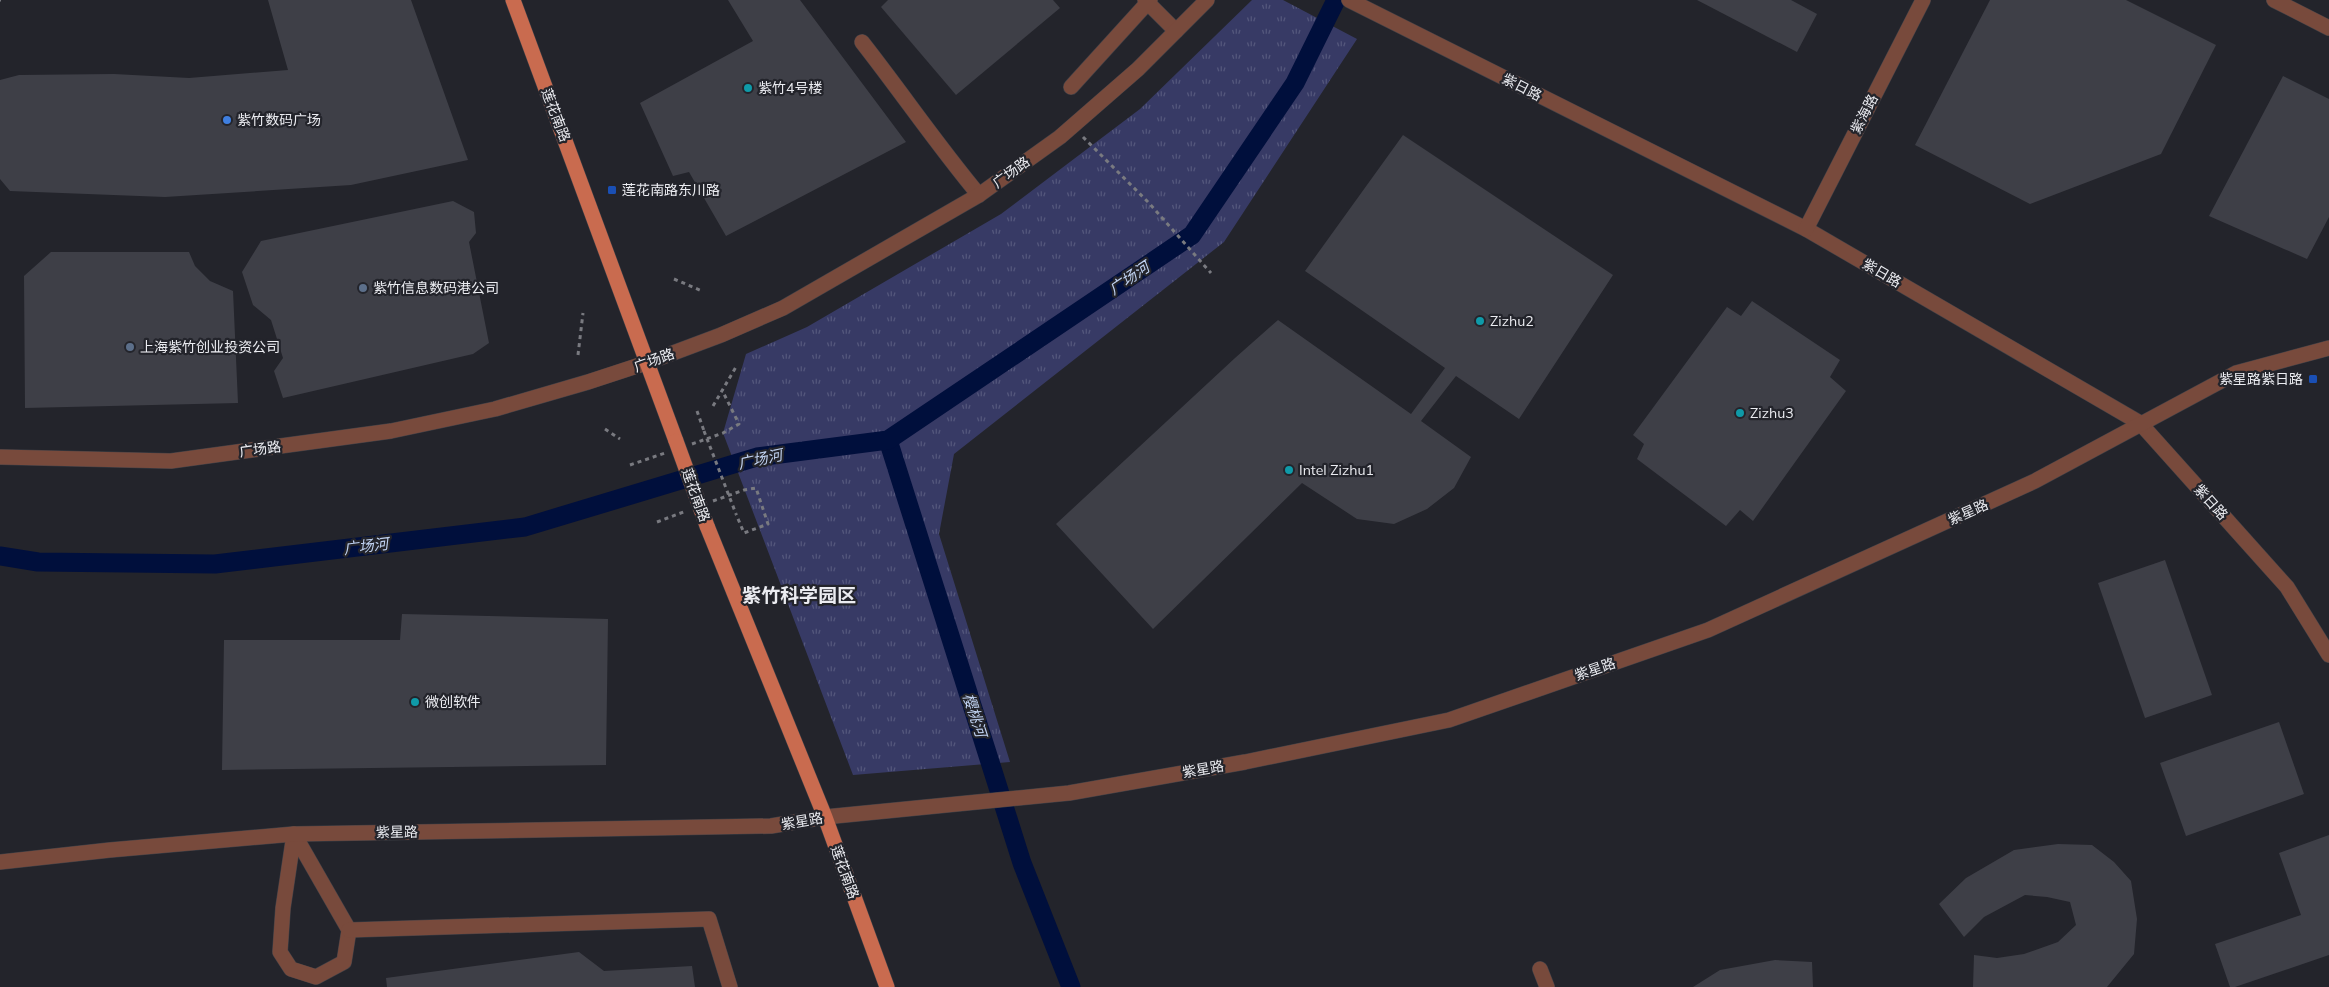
<svg xmlns="http://www.w3.org/2000/svg" width="2329" height="987" font-family="Mulish,'Noto Sans SC',sans-serif">
<style>
.grass{fill:url(#grass-tufts)}
.lines{fill:none;stroke-linecap:round;stroke-linejoin:round}
.canal{stroke:#000f3c;stroke-width:19}
.building{fill:#3e3f47}
.minor-casing{stroke:#3f4047;stroke-width:16}
.major-casing{stroke:#3f4047;stroke-width:16}
.path{stroke:#797a80;stroke-width:3;stroke-dasharray:4 4;stroke-linecap:butt}
.minor{stroke:#784a3c;stroke-width:15}
.major{stroke:#c96b4f;stroke-width:15}
.major-bridge-casing{stroke:#3f4047;stroke-width:16;stroke-linecap:butt}
.path-bridge{stroke:#797a80;stroke-width:3;stroke-dasharray:4 4;stroke-linecap:butt}
.major-bridge{stroke:#c96b4f;stroke-width:15}
.culture-dot{fill:#0f9aa8;stroke:#23242b;stroke-width:2}
.shop-dot{fill:#3f7fe0;stroke:#23242b;stroke-width:2}
.transit-dot{fill:#1a4fb4;stroke:#23242b;stroke-width:2}
.service-dot{fill:#5c6f8a;stroke:#23242b;stroke-width:2}
.labels{text-anchor:middle;dominant-baseline:central;stroke-width:4.5;stroke-linejoin:round;paint-order:stroke}
.street-label{font-size:14px;fill:#ebecf1;stroke:#23242b}
.poi-label{font-size:14px;fill:#ebecf1;stroke:#23242b;text-anchor:start}
.water-label{font-size:15px;font-style:italic;fill:#c1d3f2;stroke:#23242b}
.district-label{font-size:19px;font-weight:bold;fill:#ebecf1;stroke:#23242b}
</style>
<defs>
<pattern id="grass-tufts" width="24" height="20" patternUnits="userSpaceOnUse" patternTransform="scale(1.25)"><rect width="24" height="20" fill="#373a65"/><path d="M3 7l-1-3M5 7V3M7 7l1-3M15 17l-1-3M17 17v-4M19 17l1-3" fill="none" stroke="#54577c"/></pattern>
</defs>
<rect width="100%" height="100%" fill="#23242b"/>
<polygon class="grass" points="1252,0 1283,0 1357,39 1224,242 954,454 939,534 1010,762 853,775 723,433 746,354 807,327 1001,214 1140,109"/>
<g class="lines">
<g class="canal">
<polyline points="888,440 1022,863 1071,987"/>
<polyline points="0,556 38,562 215,564 525,527 757,457 888,440 1192,235 1295,83 1336,0"/>
</g>
</g>
<g class="building">
<polygon points="268,0 411,0 468,160 351,185 165,197 10,191 0,179 0,80 19,75 114,74 189,78 288,70"/>
<polygon points="728,0 800,0 906,142 726,236 689,172 673,176 640,103 753,41"/>
<polygon points="888,0 1053,0 1060,8 956,95 881,7"/>
<polygon points="1697,0 1791,0 1817,14 1797,52"/>
<polygon points="1990,0 2126,0 2216,45 2161,154 2030,204 1915,145"/>
<polygon points="2283,76 2329,99 2329,217 2307,259 2209,216"/>
<polygon points="1403,135 1613,275 1519,419 1456,376 1421,421 1471,457 1454,488 1427,509 1394,524 1357,519 1302,483 1153,629 1056,524 1235,358 1278,320 1411,414 1445,368 1305,271"/>
<polygon points="453,201 474,212 476,233 469,242 489,343 473,354 283,398 274,371 283,358 271,320 253,305 242,272 261,241"/>
<polygon points="51,252 189,252 195,266 210,281 233,291 238,403 25,408 24,276"/>
<polygon points="1752,301 1840,360 1830,377 1846,391 1753,521 1740,510 1726,526 1637,459 1644,444 1633,435 1727,307 1741,316"/>
<polygon points="2165,560 2212,695 2145,718 2098,583"/>
<polygon points="402,614 608,619 606,765 222,770 224,640 400,640"/>
<polygon points="2279,722 2304,794 2186,836 2160,763"/>
<polygon points="2329,835 2329,955 2235,987 2230,987 2215,944 2301,915 2279,853"/>
<polygon points="2058,844 2092,845 2114,862 2131,881 2137,919 2134,954 2107,987 1973,987 1974,955 1997,958 2024,954 2058,942 2076,925 2070,902 2047,897 2025,895 1984,917 1964,937 1939,904 1966,878 2014,850"/>
<polygon points="579,952 604,971 692,966 695,987 387,987 386,978"/>
<polygon points="1775,960 1812,962 1813,987 1693,987 1720,970"/>
</g>
<g class="lines">
<g class="minor-casing">
<g id="minor">
<polyline points="1145,0 1176,31"/>
<polyline points="1349,0 1806,229 2140,423 2287,587 2329,655"/>
<polyline points="2274,0 2329,28"/>
<path d="M862,42C902,93 938,146 979,195"/>
<polyline points="1071,87 1150,0"/>
<polyline points="1806,229 1923,0"/>
<polyline points="0,457 171,461 391,431 495,409 588,382 649,362 721,335 783,308 979,195 1060,137 1138,69 1207,0"/>
<polygon points="294,834 349,930 344,962 316,977 291,969 280,952 283,908"/>
<polyline points="0,862 110,850 294,834 771,826 825,817 1069,793 1245,762 1449,720 1708,630 2035,481 2236,373 2329,348"/>
<polyline points="349,930 709,919 730,987"/>
<polyline points="1540,969 1547,987"/>
</g>
</g>
<g class="major-casing">
<g id="major">
<polyline points="513,0 676,441"/>
<polyline points="707,526 825,817 887,987"/>
</g>
</g>
<g class="path">
<polyline points="0,0 1,0"/>
<polyline points="1083,137 1148,202 1211,273"/>
<polyline points="674,279 702,291"/>
<polyline points="578,355 583,313"/>
<polyline points="713,406 736,367"/>
<polyline points="697,411 704,431"/>
<polyline points="605,429 620,439"/>
<polyline points="692,444 723,433 739,424 722,390"/>
<polyline points="630,465 665,453"/>
<polyline points="713,501 744,490 756,488 768,524 744,533 736,514"/>
<polyline points="657,522 686,511"/>
</g>
<use href="#minor" class="minor"/>
<use href="#major" class="major"/>
<g class="major-bridge-casing">
<polyline id="major-bridge" points="676,441 707,526"/>
</g>
<polyline class="path-bridge" points="704,431 736,514"/>
<use href="#major-bridge" class="major-bridge"/>
</g>
<g class="culture-dot">
<circle cx="748" cy="88" r="5"/>
<circle cx="1480" cy="321" r="5"/>
<circle cx="1740" cy="413" r="5"/>
<circle cx="1289" cy="470" r="5"/>
<circle cx="415" cy="702" r="5"/>
</g>
<circle class="shop-dot" cx="227" cy="120" r="5"/>
<g class="transit-dot">
<rect x="607" y="185" width="10" height="10" rx="2.5"/>
<rect x="2308" y="374" width="10" height="10" rx="2.5"/>
</g>
<g class="service-dot">
<circle cx="363" cy="288" r="5"/>
<circle cx="130" cy="347" r="5"/>
</g>
<g class="labels">
<g class="street-label">
<text transform="translate(1522 87) rotate(27)">紫日路</text>
<text transform="translate(1864 114) rotate(-63)">紫海路</text>
<text transform="translate(556 115) rotate(69)">莲花南路</text>
<text transform="translate(1011 172) rotate(-36)">广场路</text>
<text transform="translate(1882 273) rotate(30)">紫日路</text>
<text transform="translate(654 360) rotate(-20)">广场路</text>
<text transform="translate(260 449) rotate(-8)">广场路</text>
<text transform="translate(696 495) rotate(70)">莲花南路</text>
<text transform="translate(2211 502) rotate(48)">紫日路</text>
<text transform="translate(1968 512) rotate(-24)">紫星路</text>
<text transform="translate(1595 669) rotate(-19)">紫星路</text>
<text transform="translate(1203 769) rotate(-10)">紫星路</text>
<text transform="translate(802 821) rotate(-10)">紫星路</text>
<text transform="translate(397 832) rotate(-1)">紫星路</text>
<text transform="translate(845 872) rotate(70)">莲花南路</text>
</g>
<g class="poi-label">
<text x="758" y="88">紫竹4号楼</text>
<text x="237" y="120">紫竹数码广场</text>
<text x="622" y="190">莲花南路东川路</text>
<text x="373" y="288">紫竹信息数码港公司</text>
<text x="1490" y="321">Zizhu2</text>
<text x="140" y="347">上海紫竹创业投资公司</text>
<text x="2303" y="379" text-anchor="end">紫星路紫日路</text>
<text x="1750" y="413">Zizhu3</text>
<text x="1299" y="470">Intel Zizhu1</text>
<text x="425" y="702">微创软件</text>
</g>
<g class="water-label">
<text transform="translate(1129 278) rotate(-34)">广场河</text>
<text transform="translate(760 459) rotate(-12)">广场河</text>
<text transform="translate(366 546) rotate(-7)">广场河</text>
<text transform="translate(975 715) rotate(72)">樱桃河</text>
</g>
<g class="district-label">
<text x="799" y="595">紫竹科学园区</text>
</g>
</g>
</svg>
